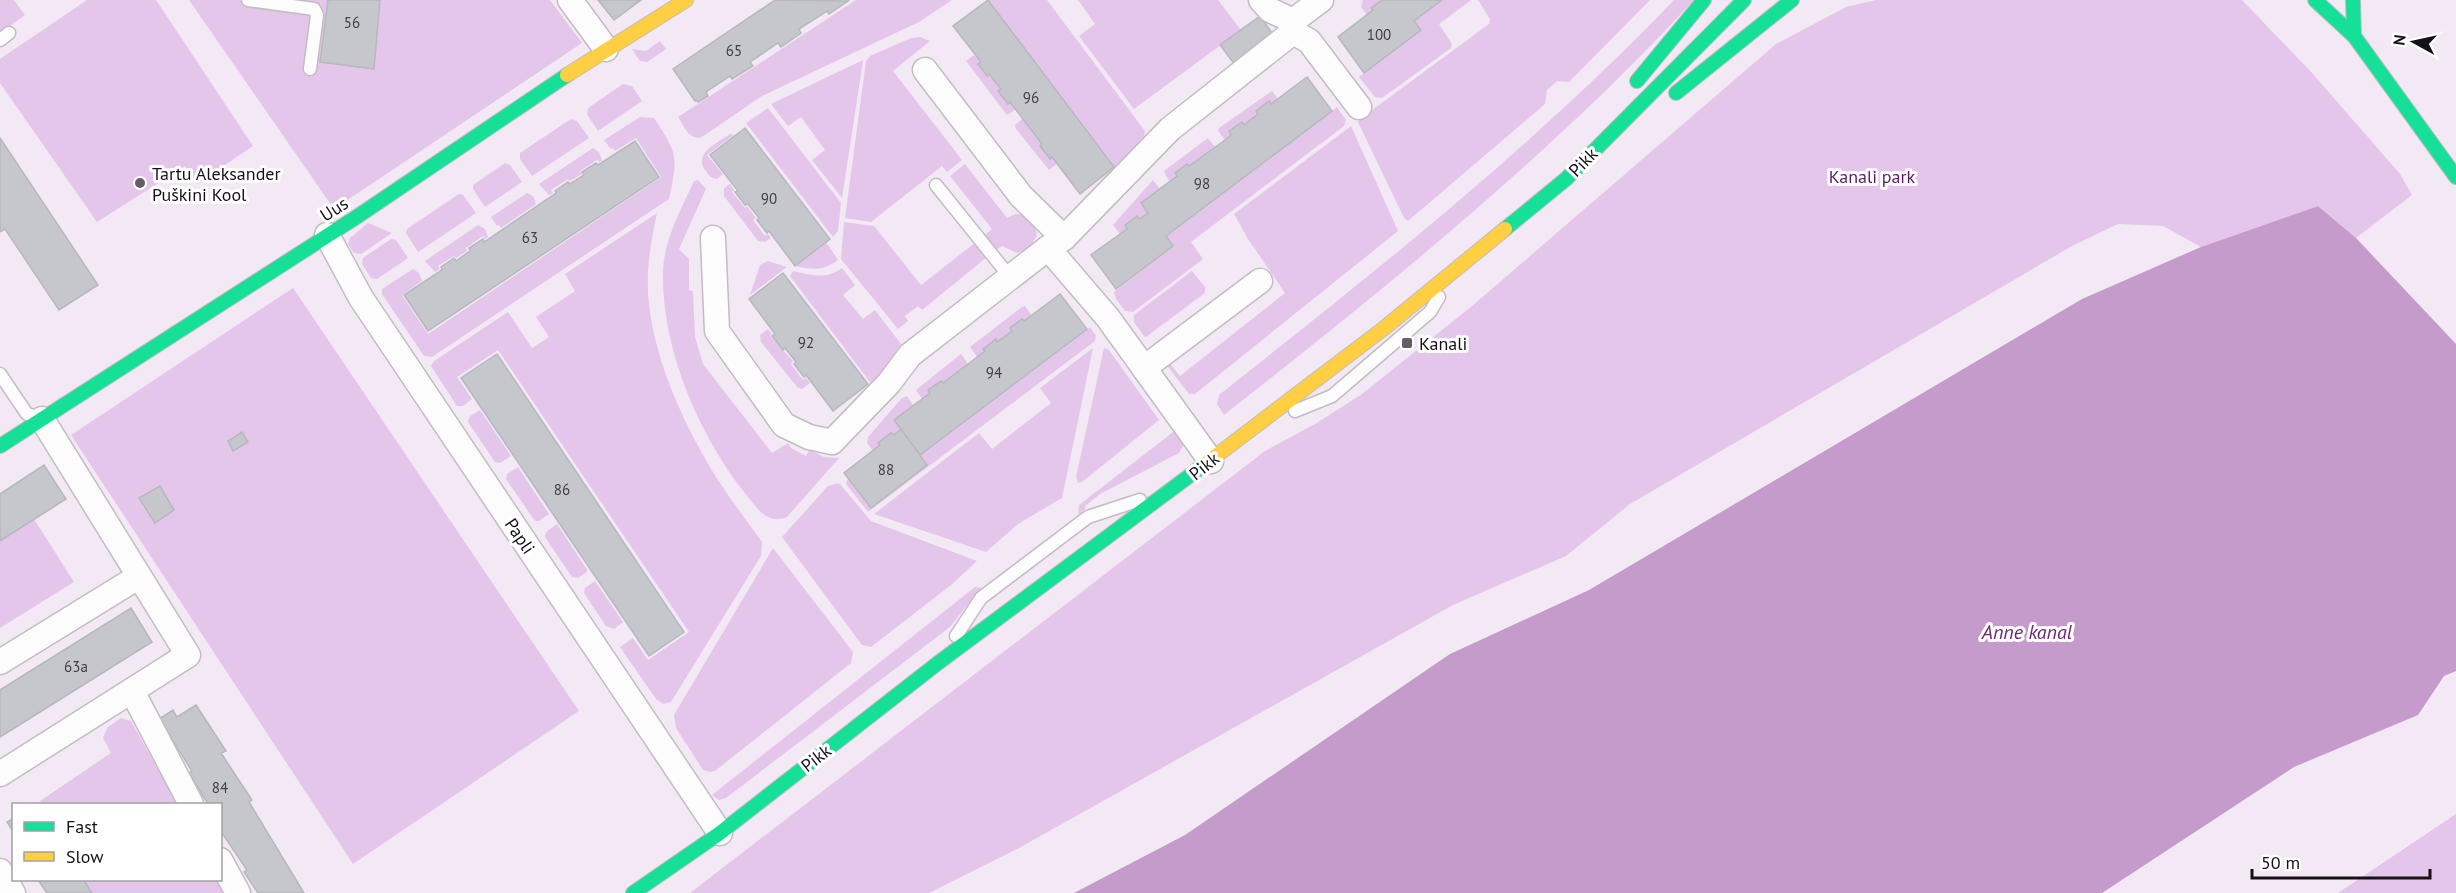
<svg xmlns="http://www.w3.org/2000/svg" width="2456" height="893" font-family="'PT Sans',sans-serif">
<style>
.green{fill:#e5c6eb}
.water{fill:#c49bcb}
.building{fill:#c5c7cc;stroke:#b7b8be;stroke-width:1.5}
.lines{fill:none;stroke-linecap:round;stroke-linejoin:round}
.lane-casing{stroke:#c3bcc4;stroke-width:15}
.street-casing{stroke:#c3bcc4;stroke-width:27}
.fast-casing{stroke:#c3bcc4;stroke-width:16}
.slow-casing{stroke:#c3bcc4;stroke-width:16}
.lane{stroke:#fdfcfd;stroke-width:12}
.street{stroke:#fdfcfd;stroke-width:24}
.fast{stroke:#16e098;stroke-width:14}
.slow{stroke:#ffcf43;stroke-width:14}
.poi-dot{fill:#635d64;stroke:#fff;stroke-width:2}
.labels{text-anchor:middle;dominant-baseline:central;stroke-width:6;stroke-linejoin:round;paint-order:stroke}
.number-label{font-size:15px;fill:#423e44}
.street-label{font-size:18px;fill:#161117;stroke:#fff}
.poi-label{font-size:18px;fill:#161117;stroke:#fff;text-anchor:start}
.park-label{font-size:18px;fill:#5f1a6a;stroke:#fff}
.water-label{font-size:20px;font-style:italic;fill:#6b2676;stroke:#fff}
</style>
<rect width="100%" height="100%" fill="#f2e9f4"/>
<g class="green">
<polygon points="0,0 14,0 25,15 0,33"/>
<polygon points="87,0 156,0 253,146 197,184 185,166 97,222 0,83 0,59"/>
<polygon points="189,0 550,0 582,43 334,209"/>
<path d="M856,0H952L919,22L762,96L702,137C689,141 684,126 678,117Z"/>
<polygon points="987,0 1047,0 1145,131 1143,141 1115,169"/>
<polygon points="1078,0 1218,0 1241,30 1134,109 1079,36 1095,24"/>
<polygon points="1363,0 1382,0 1372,8 1373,10 1367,15 1361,7"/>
<polygon points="1442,0 1471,0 1439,24 1452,44 1451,48 1382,98 1375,97 1359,77 1421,30 1414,21"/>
<polygon points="1478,0 1650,0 1569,82 1557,81 1547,90 1545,104 1408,221 1404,218 1358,122 1360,119 1489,24 1490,19"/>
<path d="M1674,0H1694C1552,154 1388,286 1224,415L1217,404L1219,395C1377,270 1534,146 1674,0Z"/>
<polygon points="1876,0 2242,0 2313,74 2400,174 2412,195 2356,238 2318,206 2201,247 2163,226 2118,224 2072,246 1630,504 1566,556 1453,605 1019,848 929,893 690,893 1265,451 1315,424 1362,394 1472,306 1776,44 1846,7"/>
<polygon points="920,37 930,41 893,71 962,160 947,172 942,166 871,222 845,218 866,61 870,56 911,38"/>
<polygon points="660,41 666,49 647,62 640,61 632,49 646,51"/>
<polygon points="974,55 981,62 978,65 986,76 989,74 1001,89 998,92 1008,104 1010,102 1016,109 1007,115 966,61"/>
<polygon points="863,60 863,61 842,198 812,160 825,150 801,117 788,126 771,104"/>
<polygon points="623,84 632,86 642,101 598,131 587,114 588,108"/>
<polygon points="1272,91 1278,99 1271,104 1269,101 1256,111 1258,114 1244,125 1242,122 1229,131 1231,135 1225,140 1218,131 1219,128"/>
<polygon points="1337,107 1346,120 1344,126 1191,242 1203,259 1133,312 1125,311 1116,299 1114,292 1173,246 1166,236"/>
<polygon points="768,108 841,203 838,231 833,237 746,123"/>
<path d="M640,117L654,118C678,154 678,156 669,199L432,357L424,356L382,294V289L413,269L419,273L422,281L402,295L428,334L661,177L636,138L615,151L613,148L611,149L604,140Z"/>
<polygon points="1023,118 1042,144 1040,147 1049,159 1052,157 1057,164 1049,170 1016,129 1015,125"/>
<polygon points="571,119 577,121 589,138 532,176 520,159 520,153"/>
<polygon points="1351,126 1398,231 1195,394 1189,394 1165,363 1167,360 1180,376 1285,293 1248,239 1234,214"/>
<path d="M730,134L734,135L707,155L723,174L717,179C711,178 709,176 706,171C692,154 717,143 730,134Z"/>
<polygon points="1208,138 1215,147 1189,166 1187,164 1175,173 1177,176 1169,181 1164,171"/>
<polygon points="593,148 599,152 602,160 599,162 597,160 580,171 582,174 570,181 568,179 551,190 553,193 549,195 539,184"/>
<polygon points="505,163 510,165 522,182 485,207 473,189 473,185"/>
<path d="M965,164L1007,218C1019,211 1024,214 1034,222L1037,235L1029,249L1017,253L1002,246L996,250L985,235L992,229L950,176Z"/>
<path d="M698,180L706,189L679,249L689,259V290L693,291L695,337L703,364L772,453L788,443L791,448L806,456L810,450L824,457L839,458L787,517C766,526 756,506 744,492C698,433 661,347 663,271C664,239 681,210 694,181Z"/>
<polygon points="1153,180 1160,189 1141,203 1148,213 1140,219 1137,216 1125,225 1127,229 1120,234 1113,225"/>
<polygon points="730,184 734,190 732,192 745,208 747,206 756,218 753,220 765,236 768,234 771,238 765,242 758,241 724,196 724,188"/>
<polygon points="527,193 533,196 536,204 501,228 499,225 497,226 491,217"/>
<polygon points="459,194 463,195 476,213 418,252 406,233 407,229"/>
<path d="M657,213C653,233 649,252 648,272C644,342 684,428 722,486C734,505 749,523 762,542L761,556L671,702L663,704L656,699L620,647L633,638L648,660L689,632L498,350L457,377L472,399L463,406H457L431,366L434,361L508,312L532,348L549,337L536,317L575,291L565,274Z"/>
<polygon points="844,222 874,226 921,285 976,242 987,257 922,310 918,306 905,316 908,321 898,329 841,259"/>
<polygon points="368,223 392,233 361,254 354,253 348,244 350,238"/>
<polygon points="478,225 485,229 488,237 485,239 483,236 466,248 467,251 456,258 454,256 438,266 440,269 435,272 425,261"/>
<polygon points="391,239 396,240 408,258 377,279 371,278 362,264 363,258"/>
<path d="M826,242L838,260C824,271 812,270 795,266Z"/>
<polygon points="768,261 787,267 750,295 760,265"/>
<path d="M842,268L855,285L843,295L863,319L875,310L901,344L879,376L870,382L790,276L793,271C810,275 826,280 842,268Z"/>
<polygon points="1192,271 1205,287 1205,293 1146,337 1144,336 1134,322 1134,315"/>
<polygon points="293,288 579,711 353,864 71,435"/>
<polygon points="1025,306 1032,316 1024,321 1022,319 1010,328 1012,331 997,342 995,340 983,349 985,351 977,357 970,347 1022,307"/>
<polygon points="1090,327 1096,336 1095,341 868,512 846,484 848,478 871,507 927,465 920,455"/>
<polygon points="768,329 772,334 770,336 793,361 791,364 803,380 806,378 810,383 802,389 797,387 761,342 760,335"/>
<polygon points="1093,348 1062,498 1018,524 986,552 874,514 979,433 992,449 1051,403 1040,388"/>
<polygon points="1104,348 1109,350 1159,420 1082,482 1078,483 1076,477"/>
<polygon points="961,354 968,364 943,383 940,381 928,390 930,393 922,399 916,390"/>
<polygon points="907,396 913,405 894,420 901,429 894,435 891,433 878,443 880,445 873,451 867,443 868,437 902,398"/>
<polygon points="480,410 511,456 500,463 495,462 468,422 470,416"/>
<polygon points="1177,429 1183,446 1179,453 1100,494 1085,506 1085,509 1078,515 1079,505"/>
<polygon points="518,467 549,514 539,521 535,521 506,479 507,474"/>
<polygon points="839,483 871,521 977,561 951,585 871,647 862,645 782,537 828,486"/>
<polygon points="34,519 74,582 0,628 0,541"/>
<polygon points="557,524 588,571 578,578 572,577 545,537 546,532"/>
<polygon points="773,548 853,652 851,663 715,771 710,772 703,770 676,728 674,715"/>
<polygon points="595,581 623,622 614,629 606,626 584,593 585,588"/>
<polygon points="975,587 983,588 980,592 978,591 950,627 726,798 719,800 712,795"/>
<polygon points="121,718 131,721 177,804 42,804 40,801 111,753 103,738 107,728"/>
<polygon points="2456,814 2456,893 2338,893"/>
<polygon points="84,880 219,880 226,893 92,893"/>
</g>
<polygon class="water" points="2318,206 2356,238 2456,344 2456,671 2444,676 2418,715 2294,767 2102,893 1074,893 1185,835 1450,654 1589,590 2082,299 2201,247"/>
<g class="building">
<polygon points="328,0 380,0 374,69 320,62"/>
<polygon points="598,0 641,0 614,20"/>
<polygon points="775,0 848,1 829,14 827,11 799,29 801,33 781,47 778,43 750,62 753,66 732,79 730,76 706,92 708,96 698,102 696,100 695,101 673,69"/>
<polygon points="988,0 1114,167 1080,194 1052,157 1050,159 1040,146 1042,144 1010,102 1008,104 998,91 1001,89 989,74 987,76 978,64 981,62 953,26"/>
<polygon points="1382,0 1442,0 1414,21 1421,30 1364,73 1338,37 1373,10 1371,8"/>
<polygon points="1260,16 1274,36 1235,65 1220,45"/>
<polygon points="1307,77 1332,111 1166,236 1173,246 1116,289 1091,255 1127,229 1125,225 1137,216 1140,219 1148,213 1141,203 1177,176 1175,173 1187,164 1189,166 1225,140 1231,135 1229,131 1242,122 1244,125 1258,114 1256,111 1269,101 1271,104"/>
<polygon points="745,128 830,239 795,266 769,231 767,233 757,220 759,218 748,204 745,205 735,192 738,191 710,155"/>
<polygon points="0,138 98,285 59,310 5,229 0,232"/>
<polygon points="635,141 659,177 428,331 404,295 442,270 441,267 454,258 456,261 470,251 469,248 483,239 484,242 556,193 555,191 568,182 570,184 584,175 582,172 596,163 598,165"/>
<polygon points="783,273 868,384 833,411 806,375 804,377 794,364 796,362 785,348 783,350 772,336 775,334 749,299"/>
<polygon points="1060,294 1087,329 920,455 894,420 930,393 928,390 941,381 943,383 985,351 983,349 996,339 997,342 1012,331 1010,328 1022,319 1024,321"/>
<polygon points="497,354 684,632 649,656 461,378"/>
<polygon points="901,429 927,465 871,508 844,473 880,445 878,443 891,433 894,435"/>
<polygon points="242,432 248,442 233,451 228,441"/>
<polygon points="44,465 66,499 0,541 0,494"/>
<polygon points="160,486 174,510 155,523 139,498"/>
<polygon points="131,608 152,642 0,737 0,690"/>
<polygon points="196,705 226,751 221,753 252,800 249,802 304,893 258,893 244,872 247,870 220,830 220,804 208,804 189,773 192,771 159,719 173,710 177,717"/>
<polygon points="14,818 14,833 7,822"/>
<polygon points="38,880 84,880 92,893 47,893"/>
</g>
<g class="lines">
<g class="lane-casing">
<g id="lane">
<polyline points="248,0 314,9 317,15 310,69"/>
<polyline points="0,40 9,33"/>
<polyline points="936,185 1010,277"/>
<polyline points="0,374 27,414 37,417"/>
<polyline points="1295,411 1332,396 1430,312 1439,297"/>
<polyline points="956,636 981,598 1088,517 1140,500"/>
</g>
</g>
<g class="street-casing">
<g id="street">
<polyline points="570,0 606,49"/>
<polyline points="1261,0 1270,10 1293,21 1293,32"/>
<polyline points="1293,21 1321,0"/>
<polyline points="1293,32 1309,41 1359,107"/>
<polyline points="925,70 1021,196 1064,238"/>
<polyline points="327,235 361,298 720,833"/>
<polyline points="713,238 717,331 784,425 809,437 832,442 889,383 910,355 1048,248"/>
<polyline points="1144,368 1260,281"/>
<polyline points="1211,461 1108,318 1048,248 1064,238 1170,129 1293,32"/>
<polyline points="0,662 138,577"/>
<polyline points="132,691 191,804"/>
<polyline points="0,774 188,655 42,419"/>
<polyline points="220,860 238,893"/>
<polyline points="0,871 13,893"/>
</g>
</g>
<g class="fast-casing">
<g id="fast">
<polyline points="2315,0 2354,36 2456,177"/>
<polyline points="2353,0 2354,36"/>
<polyline points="1637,81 1704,0"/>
<polyline points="1676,93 1792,0"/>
<polyline points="1505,229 1566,179 1744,0"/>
<polyline points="0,446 358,216 567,75"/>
<polyline points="633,893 720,833 938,663 1208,462"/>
</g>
</g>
<g class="slow-casing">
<g id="slow">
<polyline points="567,75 686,0"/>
<polyline points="1208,462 1383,329 1505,229"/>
</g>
</g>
<use href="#lane" class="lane"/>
<use href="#street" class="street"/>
<use href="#fast" class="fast"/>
<use href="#slow" class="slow"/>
</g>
<g class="poi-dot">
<circle cx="140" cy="183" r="6"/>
<rect x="1401" y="337" width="12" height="12" rx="3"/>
</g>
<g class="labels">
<g class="number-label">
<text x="352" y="22">56</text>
<text x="1379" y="34">100</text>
<text x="734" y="50">65</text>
<text x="1031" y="97">96</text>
<text x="1202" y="183">98</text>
<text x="769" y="198">90</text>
<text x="530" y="237">63</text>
<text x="806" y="342">92</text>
<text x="994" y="372">94</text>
<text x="886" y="469">88</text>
<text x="562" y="489">86</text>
<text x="76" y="666">63a</text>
<text x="220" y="787">84</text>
</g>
<g class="street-label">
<text transform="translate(1583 162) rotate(-46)">Pikk</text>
<text transform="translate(334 209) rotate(-33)">Uus</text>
<text transform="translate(1204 466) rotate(-39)">Pikk</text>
<text transform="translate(520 536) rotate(56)">Papli</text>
<text transform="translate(816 758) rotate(-38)">Pikk</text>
</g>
<g class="poi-label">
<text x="152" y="173">Tartu Aleksander<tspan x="152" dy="21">Puškini Kool</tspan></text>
<text x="1419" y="343">Kanali</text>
</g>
<g class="park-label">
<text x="1872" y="176">Kanali park</text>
</g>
<g class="water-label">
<text x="2027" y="632">Anne kanal</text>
</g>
</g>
<rect x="12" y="803" width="210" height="78" fill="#ffffff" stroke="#a2a0a2" stroke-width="1.5"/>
<rect x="24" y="822" width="30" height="9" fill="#16e098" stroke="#a2a0a2" stroke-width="1.5"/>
<text x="66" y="833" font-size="18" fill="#161117">Fast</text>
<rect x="24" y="852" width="30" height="9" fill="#ffcf43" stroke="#a2a0a2" stroke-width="1.5"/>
<text x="66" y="863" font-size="18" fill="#161117">Slow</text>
<g transform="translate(2414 42) rotate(278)" stroke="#ffffff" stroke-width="4.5" paint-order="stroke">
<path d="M0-4.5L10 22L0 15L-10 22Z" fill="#161117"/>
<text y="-9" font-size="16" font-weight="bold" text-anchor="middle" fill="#161117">N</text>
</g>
<path d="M2252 869v9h178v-9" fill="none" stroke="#161117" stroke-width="3"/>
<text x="2261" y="869" font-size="18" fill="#161117" stroke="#ffffff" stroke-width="4.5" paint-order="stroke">50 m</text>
</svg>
